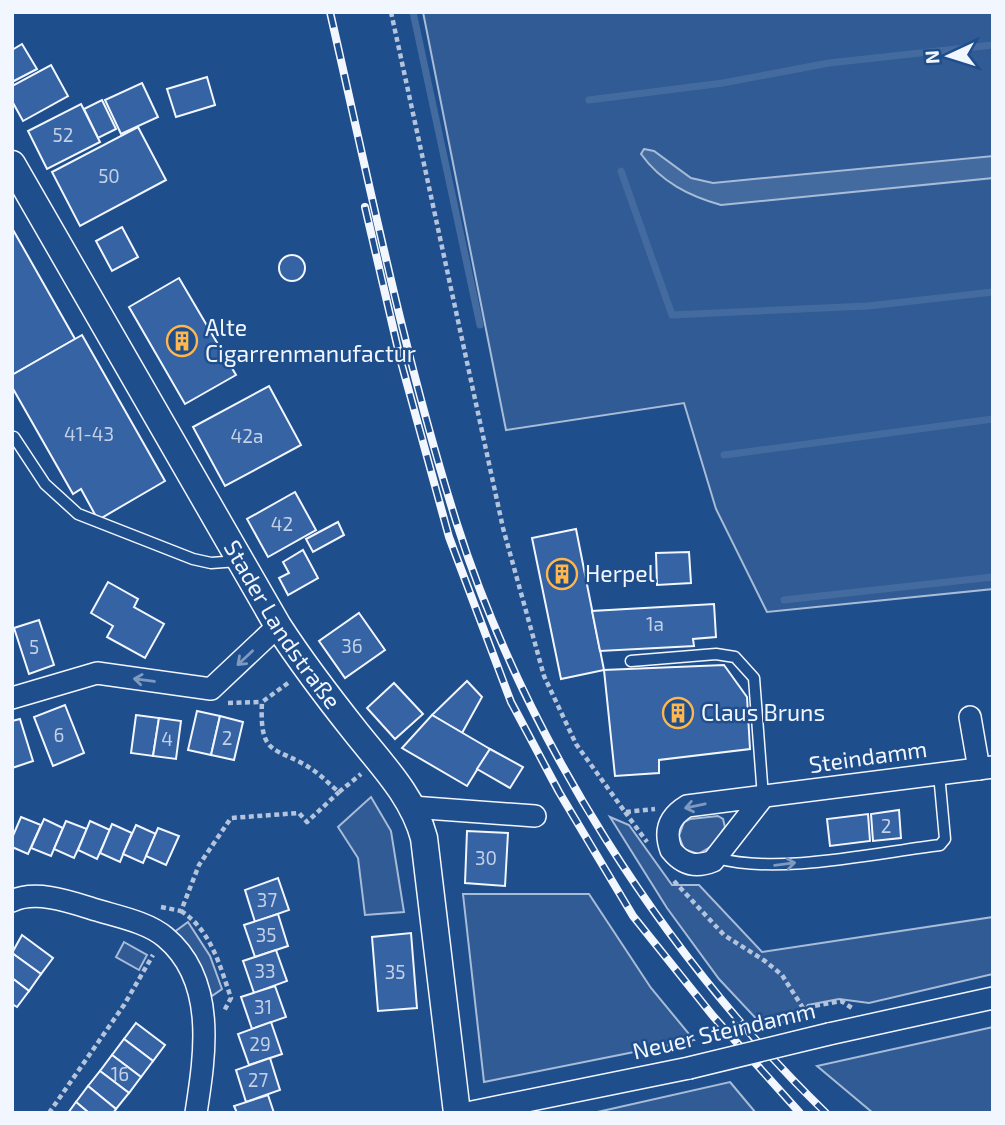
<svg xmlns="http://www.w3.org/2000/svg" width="1005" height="1125" viewBox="0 0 1005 1125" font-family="'Exo 2',sans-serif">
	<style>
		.built { fill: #305b95; stroke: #a8bbd7; stroke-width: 2 }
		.water { fill: #446ba0; stroke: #a8bbd7; stroke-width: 2 }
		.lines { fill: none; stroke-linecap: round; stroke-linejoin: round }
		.stream { stroke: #446ba0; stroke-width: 7 }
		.building { fill: #3563a3; stroke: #f2f6ff; stroke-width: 2 }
		.service-casing { stroke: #f2f6ff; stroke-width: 13 }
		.minor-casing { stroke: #f2f6ff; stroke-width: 24 }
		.tertiary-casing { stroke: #f2f6ff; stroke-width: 29 }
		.path { stroke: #b3c4dc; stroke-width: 4.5; stroke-dasharray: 5 3.5; stroke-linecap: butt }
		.service { stroke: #1f4e8c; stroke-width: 10 }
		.minor { stroke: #1f4e8c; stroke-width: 21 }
		.tertiary { stroke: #1f4e8c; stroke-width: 26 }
		.rail-casing { stroke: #f2f6ff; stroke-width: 8 }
		.rail { stroke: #1f4e8c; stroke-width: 5; stroke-dasharray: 16; stroke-linecap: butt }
		.minor-bridge-casing { stroke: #f2f6ff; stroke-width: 24; stroke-linecap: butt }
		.minor-bridge { stroke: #1f4e8c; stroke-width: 21 }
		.oneway { stroke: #7e9ac0 }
		.labels { text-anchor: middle; stroke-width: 5; stroke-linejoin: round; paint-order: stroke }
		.number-label { font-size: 19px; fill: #c3d1e8 }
		.poi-label { font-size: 23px; fill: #f2f6ff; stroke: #1f4e8c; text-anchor: start }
		.street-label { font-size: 23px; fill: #f2f6ff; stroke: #1f4e8c }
	</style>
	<rect width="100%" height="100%" fill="#1f4e8c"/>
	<!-- built -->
	<g class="built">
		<polygon points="423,12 993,12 993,589 767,612 716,509 684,403 506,430"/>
		<polygon points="371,797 391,831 404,912 365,915 358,858 338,827"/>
		<polygon points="718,816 723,819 725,827 712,846 698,854 684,849 679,836 684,822 690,819"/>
		<polygon points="610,817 629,825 672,885 699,885 762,952 993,917 993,974 869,1003 839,999 808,1005 803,1017 764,1027 719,979 667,908"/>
		<polygon points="463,894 589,894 651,988 694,1040 484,1082"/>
		<polygon points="188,922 210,956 222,989 212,996 202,974 173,933"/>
		<polygon points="124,942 147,955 139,970 116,957"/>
		<polygon points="993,1027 993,1113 873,1113 817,1066"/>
		<polygon points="730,1082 756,1113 593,1113"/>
	</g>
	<!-- water -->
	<path class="water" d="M644,149l10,2 37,27 22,5 280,-27v22l-272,27c-32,-9 -60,-23 -80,-51z"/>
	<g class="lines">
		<!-- stream -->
		<g class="stream">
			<polyline points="413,12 480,325"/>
			<polyline points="589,100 723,83 829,63 993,45"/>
			<polyline points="621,171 672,315 868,306 993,292"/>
			<polyline points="724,455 993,419"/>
			<polyline points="784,600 993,577"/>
		</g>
	</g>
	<!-- building -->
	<g class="building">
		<polygon points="22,44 37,69 12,82 12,50"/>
		<polygon points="51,65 68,96 23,121 12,101 12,86"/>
		<polygon points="207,77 215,105 176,117 167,89"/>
		<polygon points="142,83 158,117 121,134 105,100"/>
		<polygon points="102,100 116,129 98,138 84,109"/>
		<polygon points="81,104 100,142 47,169 28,131"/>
		<polygon points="138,127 166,180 80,226 52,172"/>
		<polygon points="122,227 138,257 112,271 96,241"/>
		<polygon points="12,228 75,339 12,375"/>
		<circle cx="292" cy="268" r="13"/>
		<polygon points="179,278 236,375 185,404 129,307"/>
		<polygon points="82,335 165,481 98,520 81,489 73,494 12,387 12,375"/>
		<polygon points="269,386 301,445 225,486 193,427"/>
		<polygon points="295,492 316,530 268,557 247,519"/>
		<polygon points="338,522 344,535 313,552 306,539"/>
		<polygon points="576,529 604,670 561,679 532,538"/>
		<polygon points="303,550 318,578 288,595 279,578 289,573 283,562"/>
		<polygon points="689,552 691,583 657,585 656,553"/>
		<polygon points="108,582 138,599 134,607 164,624 145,658 107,637 113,626 91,613"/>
		<polygon points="714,604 716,637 693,639 694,646 600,651 592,611"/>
		<polygon points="359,613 385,650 345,678 319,641"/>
		<polygon points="39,620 54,665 29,674 14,628"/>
		<polygon points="724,665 747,697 750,749 659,760 659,773 615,776 604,670"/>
		<polygon points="467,681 482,697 462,733 432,715"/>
		<polygon points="394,683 423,714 395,739 367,708"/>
		<polygon points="65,705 84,753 53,766 34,717"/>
		<polygon points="197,711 220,716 211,755 188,750"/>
		<polygon points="136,715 159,718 153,756 131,753"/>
		<polygon points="432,715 490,749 467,786 402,748"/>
		<polygon points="220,716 243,722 234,760 211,755"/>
		<polygon points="159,718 181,721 176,759 153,756"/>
		<polygon points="20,719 33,761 12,768 12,721"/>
		<polygon points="490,749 523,767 510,788 477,769"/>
		<polygon points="899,810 901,838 873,841 871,814"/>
		<polygon points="868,814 870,841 830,846 827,819"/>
		<polygon points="21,817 41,825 28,854 12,847 12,838"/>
		<polygon points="44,819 63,828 51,856 31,848"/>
		<polygon points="66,821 87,829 74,858 54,849"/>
		<polygon points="90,821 110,830 97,859 78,850"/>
		<polygon points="112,824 132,833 120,862 100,853"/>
		<polygon points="136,825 156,834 143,863 123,854"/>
		<polygon points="158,828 179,836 166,865 146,856"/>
		<polygon points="467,831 508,833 505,886 465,883"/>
		<polygon points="278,878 289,910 255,922 245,890"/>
		<polygon points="278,914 288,946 255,957 244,925"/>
		<polygon points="411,933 417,1008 378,1011 372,937"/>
		<polygon points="22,935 53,958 41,974 12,953"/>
		<polygon points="276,950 287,981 254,993 243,961"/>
		<polygon points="12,953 41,974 29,991 12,978"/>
		<polygon points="12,978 29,991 17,1007 12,1004"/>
		<polygon points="275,986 286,1017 252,1029 241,997"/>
		<polygon points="271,1022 282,1054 249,1065 238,1034"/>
		<polygon points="136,1023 165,1045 153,1061 124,1039"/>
		<polygon points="124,1039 153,1061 141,1077 112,1055"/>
		<polygon points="112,1055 141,1077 129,1093 100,1071"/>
		<polygon points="270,1058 280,1090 246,1102 236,1070"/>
		<polygon points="100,1071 129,1093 116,1109 88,1086"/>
		<polygon points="88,1086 116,1109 113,1113 89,1113 76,1102"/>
		<polygon points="268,1095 274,1113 237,1113 234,1106"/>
		<polygon points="76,1102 89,1113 68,1113"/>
	</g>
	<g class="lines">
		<!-- service casing -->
		<g class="service-casing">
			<g id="service">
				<polyline points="14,437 45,484 78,514 193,559 211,563 238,561"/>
				<polyline points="631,661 716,654 735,657 754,678 763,797"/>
				<path d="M717,858c61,17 158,-5 223,-13l5,-6 -6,-65"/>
			</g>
		</g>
		<!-- minor casing -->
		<g class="minor-casing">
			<g id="minor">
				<polyline points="12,698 97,673 211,689 278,626"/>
				<polyline points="970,717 979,769"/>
				<path d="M763,797l-50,64c-17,7 -30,4 -42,-11 -7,-19 -2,-33 16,-44l306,-39"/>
				<polyline points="412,807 535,816"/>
				<path d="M12,901c23,-11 56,0 78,7 24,8 56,13 75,29 52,43 40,118 31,176"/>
				<polyline points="829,1034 993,998"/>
				<polyline points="467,1113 689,1068"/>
			</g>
		</g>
		<!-- tertiary casing -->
		<g class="tertiary-casing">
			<g id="tertiary">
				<path id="s1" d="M12,164l266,462c24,37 50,71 77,105 26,33 58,65 69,107l33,275"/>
			</g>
		</g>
		<!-- path -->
		<g class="path">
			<polyline points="391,12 503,528 544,676 576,744 625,812 655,809"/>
			<path d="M288,683l-26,19c-3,58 15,43 51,68 9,6 17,15 26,22l22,-18"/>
			<polyline points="228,703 262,702"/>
			<polyline points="625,812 647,842"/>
			<polyline points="674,881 724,935 765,961 782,975 803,1008 841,1001 852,1008"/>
			<polyline points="161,907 181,911 199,865 231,818 299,813 307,822 339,792"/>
			<path d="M181,911c30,19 39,55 50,87l-7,13"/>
			<polyline points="49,1113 124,1005 153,955"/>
		</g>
		<!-- service -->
		<use href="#service" class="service"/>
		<!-- minor -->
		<use href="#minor" class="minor"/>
		<!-- tertiary -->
		<use href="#tertiary" class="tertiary"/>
		<!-- rail casing -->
		<g class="rail-casing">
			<g id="rail">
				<path d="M330,12c39,170 74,343 126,509 68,216 208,435 370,592"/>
				<polyline points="365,207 401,362 449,537 511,702 559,792 633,916 713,1016 800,1113"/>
			</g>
		</g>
		<!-- rail -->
		<use href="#rail" class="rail"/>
		<!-- minor-bridge casing -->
		<g class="minor-bridge-casing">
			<polyline id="minor-bridge" points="689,1068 829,1034"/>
		</g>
		<!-- minor-bridge -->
		<use href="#minor-bridge" class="minor-bridge"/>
	</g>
	<!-- one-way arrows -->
	<defs><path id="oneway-shaft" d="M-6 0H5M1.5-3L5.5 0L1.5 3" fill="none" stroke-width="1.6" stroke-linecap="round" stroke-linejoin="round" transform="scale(1.75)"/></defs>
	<g class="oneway">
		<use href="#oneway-shaft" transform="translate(245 658) rotate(137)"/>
		<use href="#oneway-shaft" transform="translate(144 680) rotate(-172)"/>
		<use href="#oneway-shaft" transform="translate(695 806) rotate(168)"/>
		<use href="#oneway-shaft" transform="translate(785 864) rotate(-7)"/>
	</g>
	<!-- icons -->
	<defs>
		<g id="building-ring" transform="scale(1.575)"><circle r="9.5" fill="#1f4e8c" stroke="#ffb74d" stroke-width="1.5"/><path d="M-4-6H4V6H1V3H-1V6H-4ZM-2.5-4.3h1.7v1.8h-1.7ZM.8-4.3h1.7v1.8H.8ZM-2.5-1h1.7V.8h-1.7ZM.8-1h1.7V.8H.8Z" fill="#ffb74d"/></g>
	</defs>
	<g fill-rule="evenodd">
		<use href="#building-ring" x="182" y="341"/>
		<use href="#building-ring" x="562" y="574"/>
		<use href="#building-ring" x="678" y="713"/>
	</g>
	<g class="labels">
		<!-- number labels -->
		<g class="number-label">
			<text x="63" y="142">52</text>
			<text x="109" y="183">50</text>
			<text x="89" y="441">41-43</text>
			<text x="247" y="443">42a</text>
			<text x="282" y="531">42</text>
			<text x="655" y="631">1a</text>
			<text x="352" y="653">36</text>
			<text x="34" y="654">5</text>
			<text x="59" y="742">6</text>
			<text x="227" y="745">2</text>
			<text x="167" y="746">4</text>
			<text x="886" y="833">2</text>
			<text x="486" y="865">30</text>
			<text x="267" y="907">37</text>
			<text x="266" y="942">35</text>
			<text x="265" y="978">33</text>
			<text x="395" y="979">35</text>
			<text x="263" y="1014">31</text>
			<text x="260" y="1051">29</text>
			<text x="120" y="1081">16</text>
			<text x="258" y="1087">27</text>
		</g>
		<!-- poi labels -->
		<g class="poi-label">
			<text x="205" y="336">Alte<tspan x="205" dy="26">Cigarrenmanufactur</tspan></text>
			<text x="585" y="582">Herpel</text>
			<text x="701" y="721">Claus Bruns</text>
		</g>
		<!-- street labels -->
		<g class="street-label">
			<text dy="8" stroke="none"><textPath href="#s1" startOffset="534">Stader Landstraße</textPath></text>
			<text transform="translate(868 757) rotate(-8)" y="8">Steindamm</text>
			<text transform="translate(724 1031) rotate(-13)" y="8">Neuer Steindamm</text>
		</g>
	</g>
	<!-- border -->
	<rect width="1005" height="1125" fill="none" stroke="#f2f6ff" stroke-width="28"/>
	<!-- north arrow -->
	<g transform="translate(949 56) rotate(266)" stroke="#1f4e8c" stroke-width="5" paint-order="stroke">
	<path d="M0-5L12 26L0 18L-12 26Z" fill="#f2f6ff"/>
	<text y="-10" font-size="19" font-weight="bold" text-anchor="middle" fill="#f2f6ff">N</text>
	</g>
</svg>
